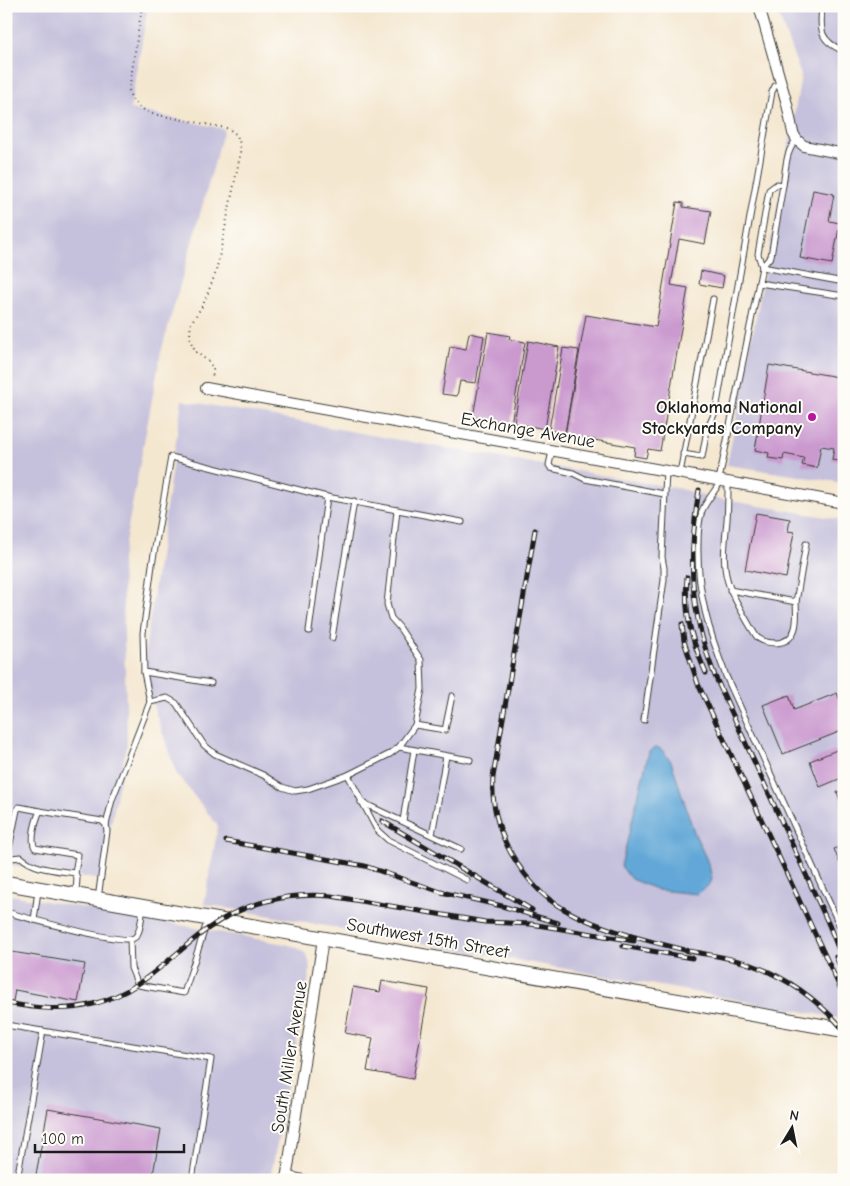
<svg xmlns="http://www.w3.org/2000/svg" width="850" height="1186" viewBox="0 0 850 1186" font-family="'Comic Neue',sans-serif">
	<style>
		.industrial { fill: #c5c0db }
		.water { fill: #62a7d7; stroke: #3f627a }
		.building { fill: #ca9acf }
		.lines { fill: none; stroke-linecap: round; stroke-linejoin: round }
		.service-casing { stroke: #3c3a37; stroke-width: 7 }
		.minor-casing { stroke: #3c3a37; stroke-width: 12 }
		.secondary-casing { stroke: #3c3a37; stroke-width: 16 }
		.path { stroke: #3c3a37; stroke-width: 2; stroke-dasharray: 1 4; stroke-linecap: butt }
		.service { stroke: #fff; stroke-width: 5 }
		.minor { stroke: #fff; stroke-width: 10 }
		.secondary { stroke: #fff; stroke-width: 14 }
		.rail-casing { stroke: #1c1c1c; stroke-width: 5 }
		.rail { stroke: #fdfcf7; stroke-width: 3; stroke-dasharray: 9; stroke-linecap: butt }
		.poi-dot { fill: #b5179e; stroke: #fdfcf7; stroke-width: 2 }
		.labels { text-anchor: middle; stroke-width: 4; stroke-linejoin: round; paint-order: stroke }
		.poi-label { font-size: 18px; font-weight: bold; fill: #1c1c1c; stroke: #fdfcf7; text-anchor: end }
		.street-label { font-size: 18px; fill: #1c1c1c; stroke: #fdfcf7 }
	</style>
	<rect width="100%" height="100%" fill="#fdfcf7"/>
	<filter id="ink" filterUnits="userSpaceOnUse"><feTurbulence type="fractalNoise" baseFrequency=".02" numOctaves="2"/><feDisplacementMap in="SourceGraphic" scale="10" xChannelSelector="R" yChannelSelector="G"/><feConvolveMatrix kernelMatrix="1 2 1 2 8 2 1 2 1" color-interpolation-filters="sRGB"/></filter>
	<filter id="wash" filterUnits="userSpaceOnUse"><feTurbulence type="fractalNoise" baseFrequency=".0096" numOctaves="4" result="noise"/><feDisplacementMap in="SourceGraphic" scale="20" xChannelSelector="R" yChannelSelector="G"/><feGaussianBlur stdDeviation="1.12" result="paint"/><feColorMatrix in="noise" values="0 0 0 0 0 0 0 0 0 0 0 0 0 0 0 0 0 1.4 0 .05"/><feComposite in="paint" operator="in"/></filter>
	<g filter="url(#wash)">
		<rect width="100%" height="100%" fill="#f4e7d0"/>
		<!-- industrial -->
		<g class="industrial">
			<polygon points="6,6 148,6 130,109 224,129 161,352 122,559 127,743 100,880 6,864"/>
			<polygon points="775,6 844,6 844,483 727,465 785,169 801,75"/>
			<polygon points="182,400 382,437 681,489 713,498 844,520 844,1019 204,904 218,826 176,773 142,672"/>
			<polygon points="6,894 285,944 296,947 305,953 309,961 310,971 270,1180 6,1180"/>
		</g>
		<!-- water -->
		<polygon class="water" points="656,747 661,749 671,761 694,832 709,865 712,879 710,884 697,894 658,890 631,879 621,866 649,752"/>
		<g id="blocks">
			<!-- building -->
			<g class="building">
				<polygon points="813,190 834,194 829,221 840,223 832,264 800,258"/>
				<polygon points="677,202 683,203 683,207 711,211 705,244 679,239 671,285 688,288 660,451 648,449 646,458 634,456 635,447 565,435 586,315 656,327"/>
				<polygon points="701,271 724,276 722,288 699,284"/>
				<polygon points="488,332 510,336 509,339 525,342 511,424 473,417"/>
				<polygon points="469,333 484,336 476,383 460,381 457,396 442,394 450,346 466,349"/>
				<polygon points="528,341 559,347 545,429 514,423"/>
				<polygon points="563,348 579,350 565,433 549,430"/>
				<polygon points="769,365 844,378 844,462 832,460 834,448 821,446 817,468 802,465 804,458 784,454 783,460 768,458 769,453 755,450"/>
				<polygon points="756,513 790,519 788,531 794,532 786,578 745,570"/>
				<polygon points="837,693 844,710 844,730 783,754 763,705 789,695 794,710"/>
				<polygon points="844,747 844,777 820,787 810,761"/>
				<polygon points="844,790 844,810 837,792"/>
				<polygon points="844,845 844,874 834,849"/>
				<polygon points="6,951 85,964 78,1002 15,990 13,1001 6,1000"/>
				<polygon points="382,981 429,989 413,1079 367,1071 373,1038 345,1033 353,987 380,992"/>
				<polygon points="48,1109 161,1129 152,1180 35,1180"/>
			</g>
		</g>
	</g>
	<g filter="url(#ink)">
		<use href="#blocks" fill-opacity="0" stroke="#3c3a37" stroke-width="1"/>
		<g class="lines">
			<!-- service casing -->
			<g class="service-casing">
				<g id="service">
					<path d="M822,6c-2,24 -3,35 22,45"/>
					<polyline points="783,185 771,256 762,267 844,282"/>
					<polyline points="759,283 844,296"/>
					<polyline points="552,451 549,465 551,468 573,473 585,479 664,494"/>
					<polyline points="683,454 702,457 707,430 716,410 772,92 775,86 781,83"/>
					<polyline points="680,473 713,299"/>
					<path d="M719,480l43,-213 -4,-13 11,-64 8,-6 6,1c3,-14 2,-35 14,-45"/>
					<path d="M721,481c-6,10 -15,20 -19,30 -4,11 -4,23 -4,34 -1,48 11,87 28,131l118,259"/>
					<path d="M728,482c0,13 0,26 -1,38 -2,23 -6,46 3,68 1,5 25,48 28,50 4,3 12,5 18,5 23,-1 21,-25 20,-41l-66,-12"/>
					<polyline points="796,602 806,544"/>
					<polyline points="309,631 327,497"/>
					<polyline points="332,638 354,501"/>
					<polyline points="144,672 211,683"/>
					<polyline points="150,702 167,698 176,703 204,745 215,754 263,775 282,787 295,791 308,789 348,775 390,754 399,747 415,725 422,689 421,660 399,627 391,618 387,604 397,510"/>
					<polyline points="644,720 664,580 664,568 662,557 666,471"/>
					<polyline points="415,725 445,730 452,696"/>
					<polyline points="399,747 470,760"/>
					<polyline points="348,775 377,830 388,840 467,880"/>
					<polyline points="361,802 461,849"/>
					<polyline points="403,821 414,750"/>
					<polyline points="106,825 112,800 150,702 144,672 143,633 152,565 171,457 327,497 462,522"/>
					<polyline points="432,835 446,756"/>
					<polyline points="6,863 17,810 19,807 40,811"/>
					<path d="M6,865l5,-7 10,-1c14,13 36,13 54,16l2,5 -1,15"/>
					<path d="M75,873l3,-18 -43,-7c-5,-8 1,-29 5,-37l62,10 4,4 1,6 -9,68"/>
					<path d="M6,912c18,5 116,33 128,26 7,-4 7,-21 9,-29"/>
					<polyline points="34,920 38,891"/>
					<polyline points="130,939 131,968 138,985 184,993 208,919"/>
					<polyline points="6,1025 211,1059 192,1180"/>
					<polyline points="287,1174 314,1180"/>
					<polyline points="17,1180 43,1031"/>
				</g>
			</g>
			<!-- minor casing -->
			<g class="minor-casing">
				<g id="minor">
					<polyline points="759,6 787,104 793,133 797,140 804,146 844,154"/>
					<polyline points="206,388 844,503"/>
					<polyline points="286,1180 323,939"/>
				</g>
			</g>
			<!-- secondary casing -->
			<g class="secondary-casing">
				<polyline id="secondary" points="6,883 844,1030"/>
			</g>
			<!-- path -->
			<path class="path" d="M142,6l-13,84c2,14 12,19 24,24l73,14c13,5 15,14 14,28l-24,116 -13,33 -12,18 -1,9 1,10 5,10 14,11 3,7 -1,9"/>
			<!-- service -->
			<use href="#service" class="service"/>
			<!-- minor -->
			<use href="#minor" class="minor"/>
			<!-- secondary -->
			<use href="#secondary" class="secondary"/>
			<!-- rail casing -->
			<g class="rail-casing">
				<g id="rail">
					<path d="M699,490c-11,69 -10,120 16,186l114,249 15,38"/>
					<path d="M535,530l-42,247c-2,31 7,60 24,86 9,14 20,27 33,37 33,25 94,40 135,50 22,5 45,7 67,15 36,13 67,36 92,65"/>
					<path d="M687,577c-3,37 4,62 19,96"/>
					<polyline points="682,624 684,641 698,684 844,996"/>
					<polyline points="382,821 532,910"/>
					<polyline points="226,841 365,866 441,892 502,906 558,923"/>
					<polyline points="599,935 634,941"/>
					<polyline points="623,946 692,958"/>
					<polyline points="836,957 844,974"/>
					<path d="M6,1003c29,5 58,9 87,1 48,-12 75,-46 113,-74 36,-27 81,-38 125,-34l154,26 46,2 74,12"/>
				</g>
			</g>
			<!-- rail -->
			<use href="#rail" class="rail"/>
		</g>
	</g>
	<!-- markers -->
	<circle class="poi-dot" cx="812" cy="417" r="5"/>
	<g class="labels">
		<!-- poi labels -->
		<g class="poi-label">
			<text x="802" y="413">Oklahoma National<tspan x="802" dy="21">Stockyards Company</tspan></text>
		</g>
		<!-- street labels -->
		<g class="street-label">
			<text transform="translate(528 430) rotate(10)" y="6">Exchange Avenue</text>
			<text transform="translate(428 938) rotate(10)" y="6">Southwest 15th Street</text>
			<text transform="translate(289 1057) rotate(-81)" y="6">South Miller Avenue</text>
		</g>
	</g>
	<!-- margin -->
	<rect width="850" height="1186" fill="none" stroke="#fdfcf7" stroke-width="25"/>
	<!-- north arrow -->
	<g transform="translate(792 1128) rotate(10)" stroke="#fdfcf7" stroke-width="4" paint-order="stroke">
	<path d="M0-4L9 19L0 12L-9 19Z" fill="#1c1c1c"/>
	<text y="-8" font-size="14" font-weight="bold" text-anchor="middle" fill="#1c1c1c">N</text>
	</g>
	<!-- scale -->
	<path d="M35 1144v8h149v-8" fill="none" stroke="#1c1c1c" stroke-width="2.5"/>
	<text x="42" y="1144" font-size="15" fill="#1c1c1c" stroke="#fdfcf7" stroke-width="4" paint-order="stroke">100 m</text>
</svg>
